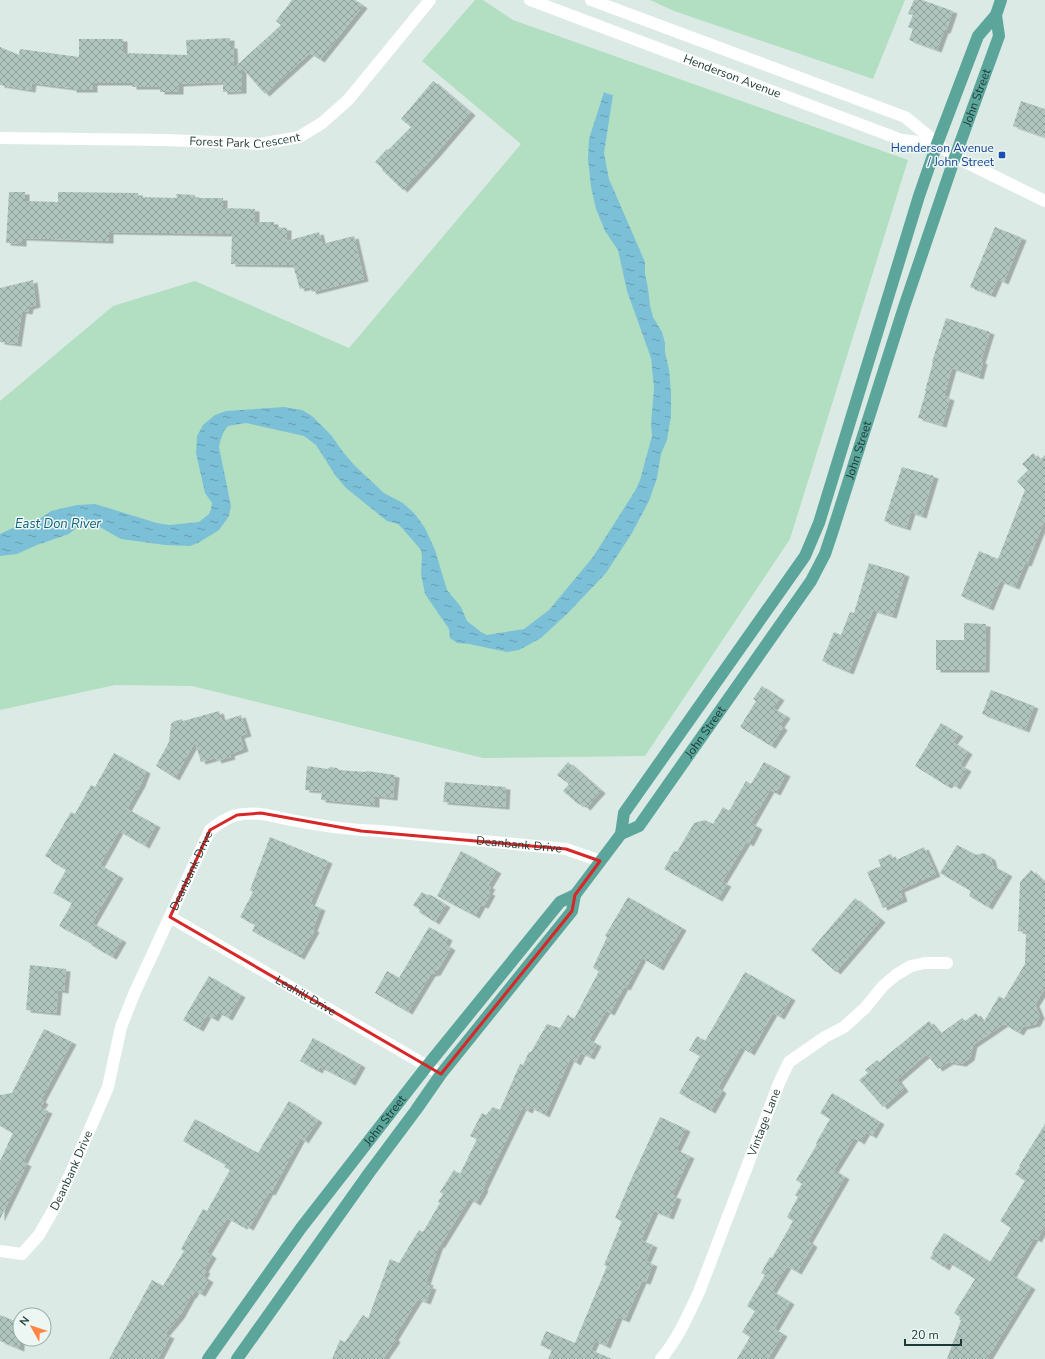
<svg xmlns="http://www.w3.org/2000/svg" width="1045" height="1359" viewBox="0 0 1045 1359" font-family="'Nunito Sans',sans-serif">
	<style>
		.park { fill: #b2dfc2 }
		.water { fill: url(#water-ripples) }
		.building { fill: url(#building-cross-hatch); filter: url(#shadow) }
		.lines { fill: none; stroke-linecap: round; stroke-linejoin: round }
		.minor { stroke: #fff; stroke-width: 12 }
		.major { stroke: #5ba59a; stroke-width: 12 }
		.marked { fill: none; stroke: #d62828; stroke-width: 3; stroke-linejoin: round }
		.transit-dot { fill: #1a4fb4; stroke: #ecf7f3; stroke-width: 1.5 }
		.labels { text-anchor: middle; stroke-width: 3; stroke-linejoin: round; paint-order: stroke }
		.street-label { font-size: 12px; fill: #1c3b36; stroke: #ecf7f3 }
		.transit-label { font-size: 12px; fill: #164399; stroke: #ecf7f3; text-anchor: end }
		.water-label { font-size: 13px; font-style: italic; fill: #11607d; stroke: #ecf7f3 }
	</style>
	<defs>
		<pattern id="water-ripples" width="26" height="14" patternUnits="userSpaceOnUse"><rect width="26" height="14" fill="#7cc0d7"/><path d="M2 4q2-2 4 0t4 0M15 11q2-2 4 0t4 0" fill="none" stroke="#659daf"/></pattern>
		<pattern id="building-cross-hatch" width="8" height="8" patternUnits="userSpaceOnUse"><rect width="8" height="8" fill="#b1c5bf"/><path d="M0 0l8 8M0 8l8-8" fill="none" stroke="#8fa19c"/></pattern>
		<filter id="shadow"><feDropShadow dx="4.5" dy="2.5" stdDeviation="0" flood-color="#0004"/></filter>
	</defs>
	<rect width="100%" height="100%" fill="#dceae5"/>
	<!-- park -->
	<g class="park">
		<polygon points="475,0 483,0 513,20 908,160 790,539 645,756 483,758 192,686 115,685 0,710 0,401 113,306 195,281 349,348 521,144 422,61"/>
		<polygon points="650,0 905,0 873,79 674,11"/>
	</g>
	<!-- water -->
	<polygon class="water" points="604,92 608,94 613,95 604,153 609,179 645,262 645,274 648,288 650,305 653,317 662,332 665,343 665,352 669,369 671,392 671,416 667,440 661,454 657,478 649,501 632,533 606,573 568,613 541,638 519,650 507,652 469,644 457,643 450,638 449,629 425,594 421,574 422,556 421,550 402,528 398,524 387,521 346,488 335,475 316,445 304,436 246,423 228,426 224,431 220,442 219,447 231,506 229,516 219,530 198,543 190,546 165,545 121,539 98,526 81,524 69,534 37,545 17,554 0,556 0,534 17,526 38,520 51,511 77,505 95,504 157,523 169,525 199,522 209,514 211,509 212,503 205,493 196,453 197,436 203,425 215,415 226,411 284,407 302,410 312,416 331,435 343,452 355,466 384,493 403,503 415,514 425,528 435,550 447,590 461,607 467,621 481,632 487,635 524,629 549,610 593,557 635,491 640,480 652,436 651,424 654,388 651,358 627,291 618,250 605,231 596,209 591,187 588,159 589,139"/>
	<!-- building -->
	<g class="building">
		<polygon points="292,0 355,0 363,6 320,60 310,53 265,94 242,68 242,91 223,92 223,82 179,84 179,92 160,92 160,87 132,87 132,83 93,83 93,90 72,90 72,88 32,83 31,90 0,85 0,47 19,55 20,49 79,57 79,39 123,39 123,53 187,55 186,40 230,38 230,46 233,46 234,68 281,25 276,21"/>
		<polygon points="914,0 922,0 953,11 946,31 944,31 937,50 909,40 913,29 908,27 913,15 908,14"/>
		<polygon points="433,81 471,113 435,155 403,190 382,170 383,169 375,162 387,149 388,150 411,127 401,119"/>
		<polygon points="1021,101 1045,109 1045,137 1013,126"/>
		<polygon points="9,192 25,192 25,201 58,202 58,192 138,193 138,197 177,198 176,194 195,195 195,198 223,198 223,208 255,209 255,222 274,222 274,227 287,228 287,241 319,232 322,244 354,236 364,279 312,292 310,287 300,289 293,265 231,264 232,234 109,232 109,241 22,238 22,244 6,243"/>
		<polygon points="995,227 1022,238 1004,282 998,279 991,295 970,287"/>
		<polygon points="33,280 36,305 29,307 28,312 22,311 17,344 0,342 0,288"/>
		<polygon points="946,318 990,332 981,361 983,362 979,377 952,368 944,396 950,398 942,425 918,418 926,391 925,391 933,362 932,362"/>
		<polygon points="1033,453 1040,460 1045,455 1045,519 1027,564 1025,563 1015,587 1000,581 989,608 961,596 979,551 998,559 1025,490 1017,481 1028,470 1022,464"/>
		<polygon points="902,467 934,476 922,516 911,512 906,528 884,521"/>
		<polygon points="869,563 905,574 892,616 873,610 849,672 822,661 834,632 841,635 850,612 854,613"/>
		<polygon points="964,623 986,624 985,670 936,670 936,640 964,640"/>
		<polygon points="762,686 780,698 773,708 786,716 780,725 783,728 771,746 740,727 756,701 753,699"/>
		<polygon points="991,690 1034,706 1025,730 982,714"/>
		<polygon points="219,711 222,721 241,715 247,734 240,736 244,749 230,754 231,757 217,761 216,758 201,762 195,742 175,778 156,766 169,742 171,724 175,721 182,719 183,721"/>
		<polygon points="941,723 959,734 953,742 968,752 960,765 967,769 956,787 950,783 947,786 915,766"/>
		<polygon points="114,753 146,771 141,784 127,809 156,825 145,846 119,831 100,865 119,876 92,923 122,940 112,957 91,945 92,944 59,926 72,903 53,893 66,870 51,861 52,860 45,856 71,812 75,814 91,785 95,787"/>
		<polygon points="568,762 601,791 586,808 580,803 579,805 563,791 569,784 557,775"/>
		<polygon points="764,762 786,774 776,793 770,790 751,823 758,827 749,844 746,842 722,882 727,884 718,899 664,869 674,851 677,852 694,823 705,820 713,824 723,807 729,811 746,781 751,784"/>
		<polygon points="307,766 328,769 330,767 337,768 339,770 365,772 367,771 395,775 393,798 375,796 375,805 321,800 322,791 305,790"/>
		<polygon points="445,782 506,787 505,807 443,802"/>
		<polygon points="270,837 328,861 310,904 321,908 313,929 315,930 300,957 252,931 255,925 240,917 253,892 250,890"/>
		<polygon points="957,845 976,855 984,853 991,858 993,866 1008,874 988,907 969,896 971,891 940,873"/>
		<polygon points="924,847 936,874 900,890 903,899 883,908 867,872 881,866 878,860 891,854 894,861"/>
		<polygon points="461,851 497,871 488,886 491,887 488,892 491,893 484,906 481,905 475,916 437,896"/>
		<polygon points="1031,870 1045,883 1045,988 1035,1004 1040,1016 1036,1024 1023,1027 1019,1033 1004,1024 973,1045 970,1058 962,1064 949,1062 938,1069 927,1054 897,1080 904,1089 883,1107 859,1080 868,1073 865,1070 877,1060 879,1062 929,1021 940,1034 962,1018 965,1021 976,1013 983,1023 999,996 1004,999 1025,964 1026,932 1018,931 1020,882"/>
		<polygon points="422,892 428,896 429,894 446,905 435,922 419,912 420,910 413,905"/>
		<polygon points="628,897 682,928 659,968 642,958 626,988 624,987 610,1013 606,1011 589,1040 597,1044 590,1057 581,1053 576,1063 570,1059 545,1115 530,1107 528,1111 522,1108 483,1188 484,1189 476,1203 469,1199 440,1246 439,1245 426,1282 429,1283 428,1286 432,1287 426,1302 418,1299 394,1338 396,1340 383,1359 332,1359 340,1340 345,1342 363,1315 368,1319 390,1259 399,1263 419,1230 423,1232 440,1203 438,1202 443,1194 440,1192 454,1170 460,1174 477,1139 470,1136 482,1113 486,1115 493,1107 500,1110 520,1064 523,1065 529,1052 531,1052 547,1024 560,1028 568,1015 574,1019 599,971 593,968 607,937 605,936"/>
		<polygon points="855,898 881,920 836,972 811,950"/>
		<polygon points="429,927 448,938 445,944 451,948 436,973 431,974 408,1012 375,993 387,971 399,978"/>
		<polygon points="30,965 66,969 64,991 58,990 56,1013 26,1010"/>
		<polygon points="745,972 791,998 780,1017 773,1013 750,1053 741,1047 718,1088 722,1091 711,1111 679,1093 700,1056 689,1050 697,1036 705,1041"/>
		<polygon points="209,976 241,995 228,1018 218,1012 214,1019 207,1015 199,1029 183,1020"/>
		<polygon points="44,1029 72,1042 41,1100 44,1102 40,1108 48,1111 23,1162 27,1164 0,1219 0,1161 13,1133 0,1126 0,1095 12,1093"/>
		<polygon points="313,1038 361,1065 351,1083 320,1067 318,1071 300,1061"/>
		<polygon points="832,1093 880,1122 872,1136 866,1132 860,1142 854,1138 834,1170 845,1177 808,1241 813,1245 797,1272 787,1266 772,1291 790,1302 774,1329 783,1334 768,1359 737,1359 750,1337 742,1332 755,1311 747,1306 765,1275 761,1273 770,1257 772,1258 793,1221 787,1217 798,1197 795,1195 802,1184 796,1180 817,1144 816,1143 830,1119 820,1113"/>
		<polygon points="289,1101 318,1120 304,1141 301,1138 271,1193 269,1192 249,1228 244,1225 243,1227 227,1218 207,1252 212,1256 204,1270 206,1271 203,1276 209,1280 201,1294 195,1291 192,1296 191,1296 180,1316 165,1334 170,1336 158,1359 109,1359 152,1280 163,1286 184,1251 181,1249 203,1209 207,1211 230,1170 224,1167 226,1165 183,1141 195,1119 258,1153"/>
		<polygon points="660,1117 686,1129 676,1150 690,1156 672,1195 677,1197 669,1217 654,1211 641,1240 653,1245 646,1261 653,1264 646,1282 642,1281 625,1320 618,1317 606,1346 595,1341 591,1350 612,1359 548,1359 552,1350 540,1345 546,1331 575,1343 607,1266 604,1265 622,1221 615,1218 630,1182"/>
		<polygon points="1045,1124 1045,1226 1037,1240 1034,1238 1012,1275 1031,1287 987,1359 947,1359 961,1320 959,1319 960,1317 954,1313 975,1279 948,1262 945,1268 930,1258 933,1254 932,1253 944,1233 990,1262 1011,1228 1000,1221 1025,1181 1015,1174 1020,1167 1019,1166"/>
		<polygon points="0,1315 20,1323 20,1349 0,1341"/>
	</g>
	<g class="lines">
		<!-- minor -->
		<g class="minor">
			<path id="s1" d="M530,0l372,140 35,4"/>
			<polyline points="591,0 905,117 926,134 937,144 955,157 1045,201"/>
			<path id="s2" d="M0,138l167,2 93,4 39,-7 23,-14 26,-23 82,-100"/>
			<path id="s3" d="M170,917l271,157"/>
			<path id="s4" d="M0,1251l22,3 17,-19 17,-30 17,-37 35,-81 13,-60 13,-33 76,-164c9,-7 17,-13 27,-15 20,-4 35,1 54,5 29,6 60,10 89,11l186,18 34,12"/>
			<path id="s5" d="M661,1359c17,-20 27,-44 38,-67l80,-209 10,-21 36,-25 19,-10 21,-19 18,-22 13,-11 15,-9 14,-3h22"/>
		</g>
		<!-- major -->
		<g class="major">
			<polyline points="621,834 624,813 805,556 819,523 919,196 937,144 978,36 996,15 1001,0"/>
			<path id="s6" d="M208,1359l93,-131 126,-162 133,-164 15,-7"/>
			<path id="s7" d="M237,1359l132,-186 47,-63 25,-36 131,-163 3,-16 46,-61 18,-8 172,-245 14,-27 8,-24 71,-223 51,-150 44,-121 -3,-21"/>
		</g>
	</g>
	<!-- marked area -->
	<path class="marked" d="M261,813l100,18 205,18 34,12 -25,34 -3,16 -131,163 -271,-157 40,-87 27,-15z"/>
	<!-- markers -->
	<rect class="transit-dot" x="998" y="151" width="8" height="8" rx="2"/>
	<g class="labels">
		<!-- street labels -->
		<g class="street-label">
			<text dy="4" stroke="none"><textPath href="#s1" startOffset="216">Henderson Avenue</textPath></text>
			<text dy="4" stroke="none"><textPath href="#s7" startOffset="1483">John Street</textPath></text>
			<text dy="4" stroke="none"><textPath href="#s2" startOffset="245">Forest Park Crescent</textPath></text>
			<text dy="4" stroke="none"><textPath href="#s7" startOffset="1111">John Street</textPath></text>
			<text dy="4" stroke="none"><textPath href="#s7" startOffset="787">John Street</textPath></text>
			<text dy="4" stroke="none"><textPath href="#s4" startOffset="804">Deanbank Drive</textPath></text>
			<text dy="4" stroke="none"><textPath href="#s4" startOffset="444">Deanbank Drive</textPath></text>
			<text dy="4" stroke="none"><textPath href="#s3" startOffset="157">Leahill Drive</textPath></text>
			<text dy="4" stroke="none"><textPath href="#s6" startOffset="297">John Street</textPath></text>
			<text dy="4" stroke="none"><textPath href="#s5" startOffset="259">Vintage Lane</textPath></text>
			<text dy="4" stroke="none"><textPath href="#s4" startOffset="120">Deanbank Drive</textPath></text>
		</g>
		<!-- transit labels -->
		<g class="transit-label">
			<text x="994" y="152">Henderson Avenue<tspan x="994" dy="14">/ John Street</tspan></text>
		</g>
		<!-- water labels -->
		<g class="water-label">
			<text x="58" y="528">East Don River</text>
		</g>
	</g>
	<!-- north arrow -->
	<g transform="translate(32 1327) rotate(309)"><circle r="19" fill="#ecf7f3" stroke="#99aca7"/>
	<path d="M0-3L7 15L0 10L-7 15Z" fill="#ff8645"/>
	<text y="-6" font-size="11" font-weight="bold" text-anchor="middle" fill="#1c3b36">N</text>
	</g>
	<!-- scale -->
	<path d="M905 1339v6h56v-6" fill="none" stroke="#1c3b36" stroke-width="2"/>
	<text x="911" y="1339" font-size="12" fill="#1c3b36" stroke="#ecf7f3" stroke-width="3" paint-order="stroke">20 m</text>
</svg>
